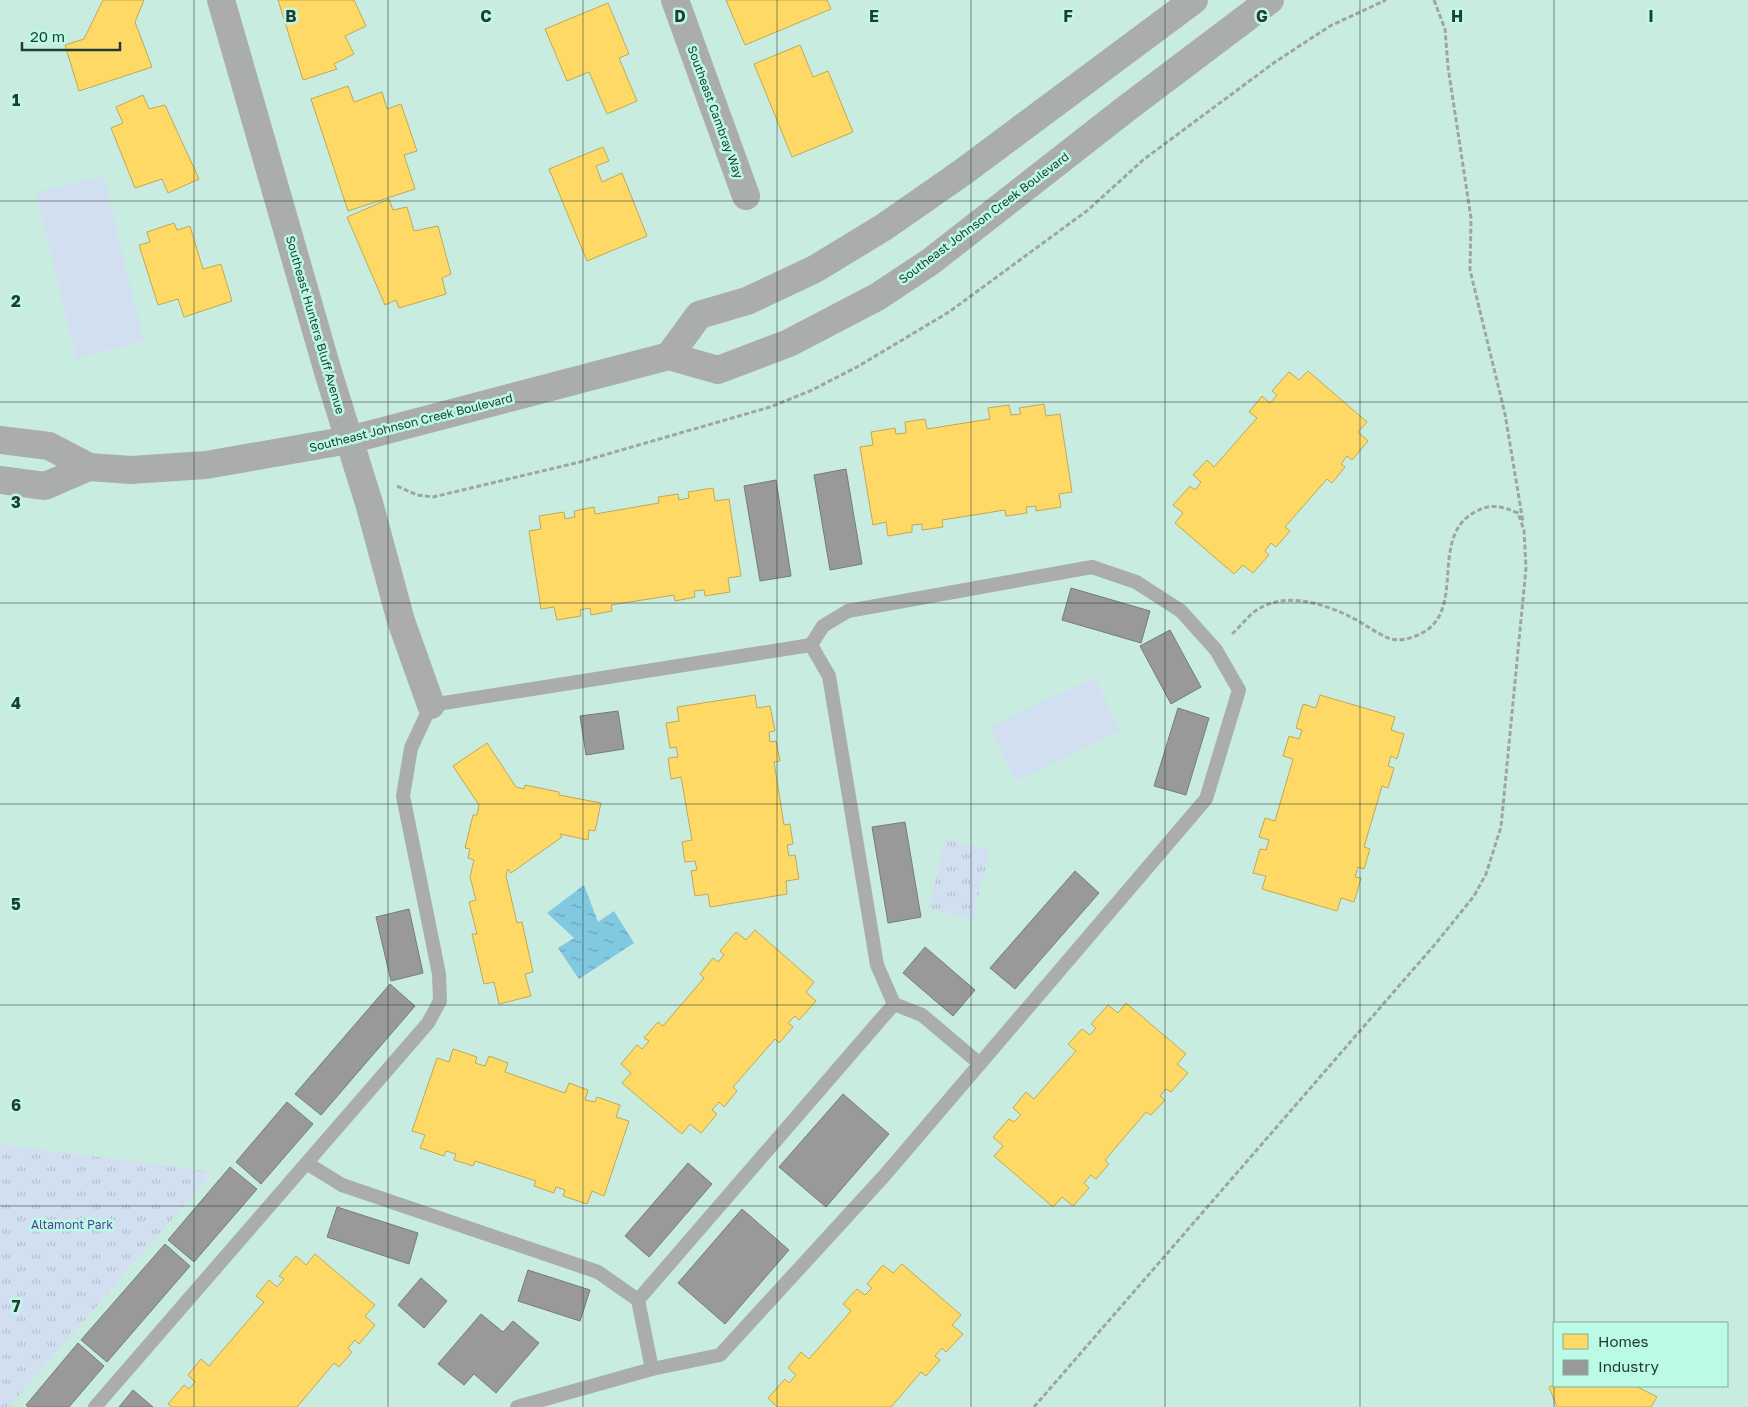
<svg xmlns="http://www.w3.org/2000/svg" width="1748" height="1407" viewBox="0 0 1748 1407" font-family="'Golos Text',sans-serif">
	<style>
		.park { fill: url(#park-tufts) }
		.garden { fill: #d2dff0 }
		.water { fill: url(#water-ripples) }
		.homes { fill: #ffd966; stroke: #bdaa57 }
		.industry { fill: #999; stroke: #757d7b }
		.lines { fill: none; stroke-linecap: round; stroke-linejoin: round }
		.path { stroke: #9ea5a3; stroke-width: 3; stroke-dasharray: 5 2.5; stroke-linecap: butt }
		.service { stroke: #aaadac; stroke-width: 14 }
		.minor { stroke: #aaadac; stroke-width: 28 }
		.tertiary { stroke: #aaadac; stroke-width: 28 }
		.grid { fill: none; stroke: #223c34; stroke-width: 1; stroke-opacity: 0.55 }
		.labels { text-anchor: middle; stroke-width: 5; stroke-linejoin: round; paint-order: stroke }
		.street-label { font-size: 12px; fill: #223c34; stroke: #bbfae5 }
		.park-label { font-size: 12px; fill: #574296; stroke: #bbfae5 }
		.grid-label { font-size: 16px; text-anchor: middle; font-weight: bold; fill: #223c34; stroke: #bbfae5; stroke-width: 5; stroke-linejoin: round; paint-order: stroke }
	</style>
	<defs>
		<pattern id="park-tufts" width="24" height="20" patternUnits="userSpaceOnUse" patternTransform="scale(1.25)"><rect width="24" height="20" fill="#d2dff0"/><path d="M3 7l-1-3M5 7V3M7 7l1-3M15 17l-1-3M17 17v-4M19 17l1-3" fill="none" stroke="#b4c0ce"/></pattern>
		<pattern id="water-ripples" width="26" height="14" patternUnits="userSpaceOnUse" patternTransform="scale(1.25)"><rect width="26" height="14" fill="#81c8e1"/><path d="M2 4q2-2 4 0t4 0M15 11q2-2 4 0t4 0" fill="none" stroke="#69a4b7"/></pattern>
	</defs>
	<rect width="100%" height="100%" fill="#c9ece0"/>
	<!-- park -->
	<g class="park">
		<polygon points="946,838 990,850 972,920 928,908"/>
		<polygon points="0,1144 213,1172 9,1407 0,1407"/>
	</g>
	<!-- garden -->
	<g class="garden">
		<polygon points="104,176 144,341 76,358 36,192"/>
		<polygon points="1095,677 1120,731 1015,781 990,727"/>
	</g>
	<!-- water -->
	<polygon class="water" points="584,885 598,922 614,911 634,943 579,979 558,948 574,938 547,913"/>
	<!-- homes -->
	<g class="homes">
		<polygon points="103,0 144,0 135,22 152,67 79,91 65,45 84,39"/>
		<polygon points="278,0 354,0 366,26 345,36 354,54 334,64 337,69 303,80"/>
		<polygon points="726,0 827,0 831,9 745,45"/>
		<polygon points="608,3 629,54 619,58 637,101 607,114 589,72 567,81 545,29"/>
		<polygon points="800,45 813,77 828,71 853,132 792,157 754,64"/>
		<polygon points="348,86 354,102 382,92 387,109 401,104 417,151 404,155 415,189 348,211 311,99"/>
		<polygon points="143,95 149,109 165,105 199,179 168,193 162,179 135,188 111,128 123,123 116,107"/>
		<polygon points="603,147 609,161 596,166 602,182 622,173 647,236 587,261 549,169"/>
		<polygon points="389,199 393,210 407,207 414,231 438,226 451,274 442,278 446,294 399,308 396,300 385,305 347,217"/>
		<polygon points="174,223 177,230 190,226 203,269 221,264 232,301 184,317 178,299 158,305 139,245 150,242 147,232"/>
		<polygon points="1308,371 1367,422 1358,432 1368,441 1352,460 1347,456 1341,464 1345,467 1332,483 1327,479 1285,527 1290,531 1276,547 1271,543 1265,551 1269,555 1253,573 1243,565 1234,574 1175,523 1183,513 1173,505 1190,486 1195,490 1201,482 1193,475 1207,460 1214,467 1257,418 1249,412 1262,396 1270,403 1277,395 1272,391 1289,372 1299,380"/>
		<polygon points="1044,404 1046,416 1060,414 1072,492 1059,494 1061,507 1036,511 1036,506 1026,507 1027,513 1006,516 1005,510 942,520 943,527 922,530 922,524 912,525 912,532 888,536 886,522 873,525 860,447 873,445 871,432 895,428 896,434 906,433 905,422 925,419 927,429 990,419 988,408 1009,405 1011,415 1021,414 1019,408"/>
		<polygon points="713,488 715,501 729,499 741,576 728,578 730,592 705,596 704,590 694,591 695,597 675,601 674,595 611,605 612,611 591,615 590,608 580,610 581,616 557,620 554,607 541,609 529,531 541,529 539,516 564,512 565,519 575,517 574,511 594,507 595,514 659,503 658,497 678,494 679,500 689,498 688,492"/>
		<polygon points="755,695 757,708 770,706 775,731 769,732 770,742 776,741 780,761 774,762 784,825 790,824 793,844 787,845 789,856 795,855 799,879 786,881 787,894 710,907 708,894 695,896 691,871 697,870 695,861 685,862 682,842 692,840 681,777 671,779 668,758 678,757 676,747 670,748 666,723 679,721 677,707"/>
		<polygon points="1320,695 1395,717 1391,730 1404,734 1397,759 1391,756 1388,766 1394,768 1388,788 1382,786 1364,847 1370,849 1364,869 1358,867 1355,877 1361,878 1354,902 1341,898 1337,911 1262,889 1266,876 1253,873 1260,849 1266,850 1269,840 1259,837 1265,818 1275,821 1293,759 1283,756 1289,736 1299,739 1302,730 1296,728 1303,704 1316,708"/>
		<polygon points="487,743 516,787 524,789 525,785 559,792 559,795 601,803 595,831 589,830 588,840 560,834 562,837 511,873 508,869 506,876 517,923 522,922 533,972 525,974 531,996 499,1004 494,982 484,984 472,934 477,934 469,902 476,900 470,877 474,860 468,858 470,849 465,848 473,815 477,815 479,805 453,766"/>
		<polygon points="755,930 814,982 806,992 816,1001 799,1020 795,1016 788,1023 793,1027 779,1043 775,1039 733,1087 737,1091 724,1107 719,1102 712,1110 717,1114 701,1133 690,1124 682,1134 622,1083 631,1073 621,1064 637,1045 642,1049 649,1041 644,1038 658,1022 663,1026 704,978 700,974 713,958 718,962 724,955 720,951 736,932 746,940"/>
		<polygon points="1126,1003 1186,1054 1177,1064 1188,1073 1171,1092 1166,1089 1160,1096 1165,1100 1151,1115 1146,1112 1105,1160 1109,1164 1096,1179 1091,1175 1084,1183 1089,1188 1073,1206 1062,1197 1053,1207 994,1156 1003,1146 993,1137 1009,1119 1014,1122 1021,1115 1013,1108 1026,1092 1034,1099 1076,1051 1068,1044 1082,1029 1090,1035 1096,1028 1091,1024 1108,1005 1118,1013"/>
		<polygon points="453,1049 477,1057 475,1063 485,1066 489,1056 508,1063 505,1072 565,1093 569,1083 588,1090 585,1100 595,1102 597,1097 620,1105 616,1117 629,1121 604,1196 592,1191 587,1204 563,1196 565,1190 556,1187 554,1193 534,1186 536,1181 475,1161 473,1166 454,1160 456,1154 446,1151 444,1156 420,1148 425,1135 412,1131 437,1058 449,1062"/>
		<polygon points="315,1254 375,1305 365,1316 375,1325 359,1344 355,1340 348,1348 352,1352 339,1367 334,1363 297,1407 172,1407 168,1404 184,1385 189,1389 195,1382 188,1375 201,1359 209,1366 264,1302 256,1296 269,1280 277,1287 284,1279 279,1276 296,1256 306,1265"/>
		<polygon points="902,1264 961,1315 952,1325 963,1334 946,1352 942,1348 935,1356 940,1360 926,1376 921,1372 891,1407 777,1407 768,1398 785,1379 789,1383 796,1375 788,1368 801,1352 809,1359 851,1311 843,1304 857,1289 865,1295 872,1288 867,1284 883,1265 893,1273"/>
		<polygon points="1554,1385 1636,1386 1657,1397 1651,1407 1557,1407 1549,1387"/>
	</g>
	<!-- industry -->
	<g class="industry">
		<polygon points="846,469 862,564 830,570 814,475"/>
		<polygon points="776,480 791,576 760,581 744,486"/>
		<polygon points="1071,588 1150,611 1141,643 1062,620"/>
		<polygon points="1170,630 1201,687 1171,704 1140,646"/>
		<polygon points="1178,708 1209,718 1186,795 1154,786"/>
		<polygon points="618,711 624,749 586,755 580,716"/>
		<polygon points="905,822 921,917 888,923 872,827"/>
		<polygon points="1075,871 1099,893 1015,989 990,968"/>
		<polygon points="409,909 423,973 391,981 376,917"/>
		<polygon points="925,947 975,990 953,1016 903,973"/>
		<polygon points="390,984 415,1006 321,1115 295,1094"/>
		<polygon points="843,1094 889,1134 826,1207 779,1167"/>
		<polygon points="287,1102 313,1124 261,1184 236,1162"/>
		<polygon points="688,1163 712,1184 649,1257 625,1236"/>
		<polygon points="230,1167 257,1189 194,1262 168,1240"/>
		<polygon points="337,1207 418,1233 409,1264 327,1237"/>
		<polygon points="742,1209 789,1250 725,1324 678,1283"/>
		<polygon points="165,1244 190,1266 107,1362 81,1340"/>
		<polygon points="528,1270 590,1290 580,1321 518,1301"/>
		<polygon points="421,1278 447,1301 424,1328 398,1305"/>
		<polygon points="481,1314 503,1332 513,1321 539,1343 496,1393 474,1374 464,1385 438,1364"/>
		<polygon points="78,1343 104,1366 69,1407 28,1407 26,1405"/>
		<polygon points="133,1390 153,1407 119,1407"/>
	</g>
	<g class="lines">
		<!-- path -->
		<g class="path">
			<polyline points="1434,0 1445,29 1448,67 1471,218 1470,270 1505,414 1523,522"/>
			<polyline points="397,486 417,495 433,497 580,462 770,407 810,391 857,367 949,312 1088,210 1143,160 1275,62 1330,26 1386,0"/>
			<path d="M1034,1407l403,-465 37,-46 12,-22 15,-47 25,-259 -2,-38 -6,-17c-17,-7 -27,-10 -43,-1 -45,24 -11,92 -48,118 -9,6 -24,12 -36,9 -14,-5 -26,-15 -40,-22 -27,-13 -62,-25 -91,-9 -10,5 -19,18 -28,26"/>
		</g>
		<!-- service -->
		<g class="service">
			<polyline points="894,1004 922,1015 980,1064"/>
			<polyline points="308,1164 342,1185 598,1272 638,1300"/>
			<polyline points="652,1369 720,1355 884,1176 1206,799 1239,690 1216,650 1181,611 1136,582 1092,567 848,611 823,626 811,645"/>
			<polyline points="95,1407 428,1023 440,1001 439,974 403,796 411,748 431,705 811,645 829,676 877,965 894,1004 638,1300 652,1369 517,1407"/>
		</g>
		<!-- minor -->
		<g class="minor">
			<polyline points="221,0 328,372 369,503 401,621 431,705"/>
			<polyline points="675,0 746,196"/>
		</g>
		<!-- tertiary -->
		<g class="tertiary">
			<polyline points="669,356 699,315 747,301 815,269 884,227 963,172 1194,0"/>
			<polyline points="0,440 49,446 89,467 131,470 206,465 349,440 669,356 718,370 789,343 877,297 930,262 1127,108 1270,0"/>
			<polyline points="0,480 45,486 89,467"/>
		</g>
	</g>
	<!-- grid -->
	<path class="grid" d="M194,0v1407M388,0v1407M583,0v1407M777,0v1407M971,0v1407M1165,0v1407M1360,0v1407M1554,0v1407M0,201h1748M0,402h1748M0,603h1748M0,804h1748M0,1005h1748M0,1206h1748"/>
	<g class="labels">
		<!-- street labels -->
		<g class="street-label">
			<text transform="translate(715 112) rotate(70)" y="4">Southeast Cambray Way</text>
			<text transform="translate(984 218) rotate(-37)" y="4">Southeast Johnson Creek Boulevard</text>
			<text transform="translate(315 325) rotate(74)" y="4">Southeast Hunters Bluff Avenue</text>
			<text transform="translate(411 423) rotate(-14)" y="4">Southeast Johnson Creek Boulevard</text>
		</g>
		<!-- park labels -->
		<g class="park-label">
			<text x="72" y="1229">Altamont Park</text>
		</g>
	</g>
	<g class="grid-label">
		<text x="291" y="22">B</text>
		<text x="486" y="22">C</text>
		<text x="680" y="22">D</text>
		<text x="874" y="22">E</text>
		<text x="1068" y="22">F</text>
		<text x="1262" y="22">G</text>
		<text x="1457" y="22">H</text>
		<text x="1651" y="22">I</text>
		<text x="16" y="106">1</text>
		<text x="16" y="307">2</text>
		<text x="16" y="508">3</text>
		<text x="16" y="709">4</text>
		<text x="16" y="910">5</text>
		<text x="16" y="1111">6</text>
		<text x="16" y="1312">7</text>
	</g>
	<!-- legend -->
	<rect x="1553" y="1322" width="175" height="65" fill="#bbfae5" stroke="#7eae9e"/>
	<rect x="1563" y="1334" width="25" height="15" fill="#ffd966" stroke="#7eae9e"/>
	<text x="1598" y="1347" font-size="15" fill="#223c34">Homes</text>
	<rect x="1563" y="1360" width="25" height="15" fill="#999999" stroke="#7eae9e"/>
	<text x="1598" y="1372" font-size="15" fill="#223c34">Industry</text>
	<!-- scale -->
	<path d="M22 42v8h98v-8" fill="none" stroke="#223c34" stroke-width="2.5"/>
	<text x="30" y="42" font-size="15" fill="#223c34" stroke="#bbfae5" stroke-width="4" paint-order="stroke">20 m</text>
</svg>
